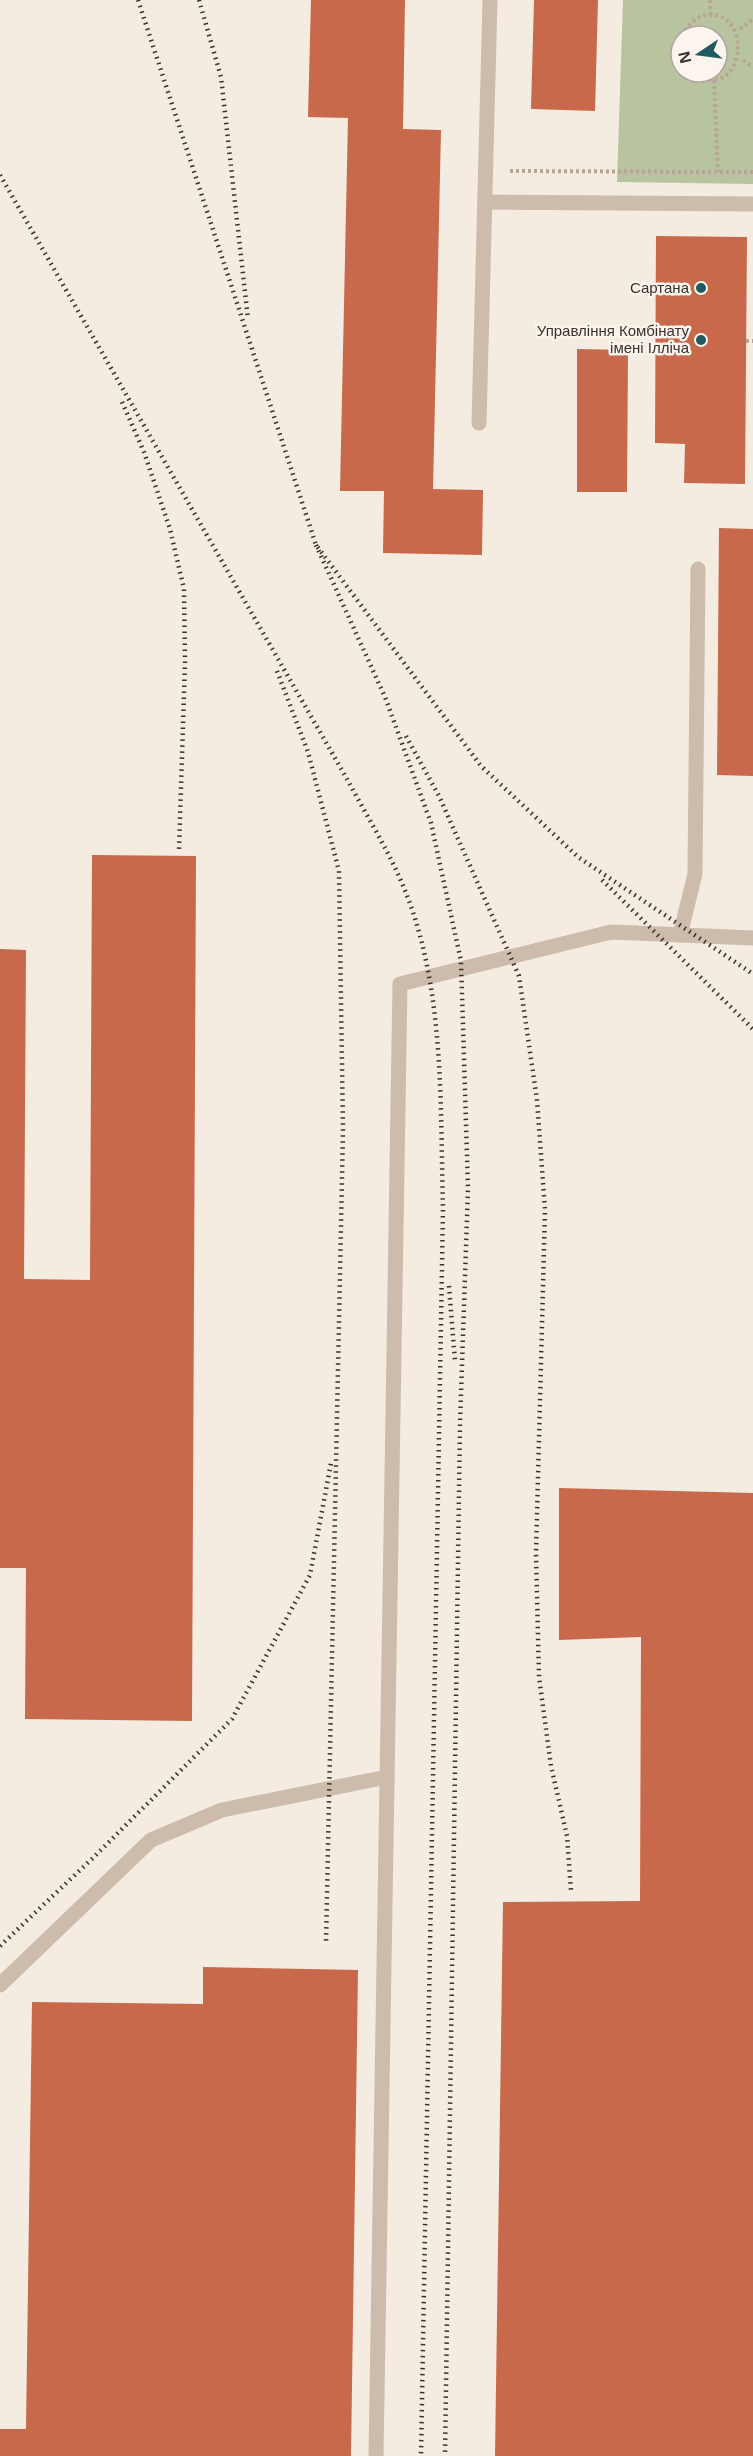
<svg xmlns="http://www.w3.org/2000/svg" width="753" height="2456" viewBox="0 0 753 2456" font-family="Helvetica,sans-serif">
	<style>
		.green { fill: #b8c4a0; fill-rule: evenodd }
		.building { fill: #c8694b }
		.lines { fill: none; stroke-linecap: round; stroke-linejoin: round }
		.path { stroke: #b9a596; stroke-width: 4; stroke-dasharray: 3 3; stroke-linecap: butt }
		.lane { stroke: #cdbbac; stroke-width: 15 }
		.rail { stroke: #3b302b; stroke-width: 4.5; stroke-dasharray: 1.5 4.5; stroke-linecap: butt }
		.poi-dot { fill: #1f5a5e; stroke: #fbf5ee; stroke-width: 2 }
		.labels { text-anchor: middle; stroke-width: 5; stroke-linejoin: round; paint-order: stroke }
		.poi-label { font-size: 15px; fill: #3b302b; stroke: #fbf5ee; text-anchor: end }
	</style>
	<rect width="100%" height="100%" fill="#f4ebe1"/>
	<!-- green -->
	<path class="green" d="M623,0h130v184l-136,-2zM681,36h36v36h-36z"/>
	<!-- building -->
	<g class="building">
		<polygon points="311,0 405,0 403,129 441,130 433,489 483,490 482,555 383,553 384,491 340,491 348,118 308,117"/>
		<polygon points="534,0 598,0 595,111 531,109"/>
		<polygon points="656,236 747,237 745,484 684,483 685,444 655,443"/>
		<polygon points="577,349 628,350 627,492 577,492"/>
		<polygon points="719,528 753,529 753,776 717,775"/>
		<polygon points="92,855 196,856 192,1721 25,1719 26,1568 0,1568 0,949 26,950 24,1279 90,1280"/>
		<polygon points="559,1488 753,1493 753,2456 495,2456 503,1902 640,1901 641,1637 559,1640"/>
		<polygon points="203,1967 358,1970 351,2456 0,2456 0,2429 26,2429 32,2002 203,2004"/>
	</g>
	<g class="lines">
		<!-- path -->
		<g class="path">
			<polyline points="710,0 711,15"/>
			<polyline points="740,29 753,19"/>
			<path d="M682,36c7,-13 17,-23 34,-21 37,7 26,90 -25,57"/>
			<polyline points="681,43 681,53"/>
			<polyline points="743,60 753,67"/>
			<polyline points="714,80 718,172"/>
			<polyline points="510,171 753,172"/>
			<polyline points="746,341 753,341"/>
		</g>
		<!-- lane -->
		<g class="lane">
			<polyline points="485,202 753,204"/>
			<polyline points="479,423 490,0"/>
			<polyline points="680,935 695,874 698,569"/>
			<polyline points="0,1985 151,1840 222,1810 387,1777"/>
			<polyline points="376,2456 400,984 611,932 753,938"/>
		</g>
		<!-- rail -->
		<g class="rail">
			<polyline points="138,0 316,545 481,766 578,857 753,974"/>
			<polyline points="199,0 221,77 248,319"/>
			<path d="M0,175l347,604c19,36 42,72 57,109 41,100 36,215 39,321l-22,1247"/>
			<polyline points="122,402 144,452 170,529 184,589 185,662 179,850"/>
			<polyline points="316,545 385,697 431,823 461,961 468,1189 460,1424 445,2456"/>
			<polyline points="277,671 308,752 339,871 343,1130 326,1944"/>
			<polyline points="406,736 439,796 519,976 537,1100 545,1210 536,1553 539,1677 551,1766 567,1836 571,1891"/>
			<polyline points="602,880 753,1029"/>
			<polyline points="449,1286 455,1361"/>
			<polyline points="0,1946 95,1856 232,1719 310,1575 331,1463"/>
		</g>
	</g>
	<!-- markers -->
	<g class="poi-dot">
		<circle cx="701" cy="288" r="6"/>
		<circle cx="701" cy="340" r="6"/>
	</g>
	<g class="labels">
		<!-- poi labels -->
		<g class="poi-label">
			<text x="689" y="293">Сартана</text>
			<text x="689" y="336">Управління Комбінату<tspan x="689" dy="17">імені Ілліча</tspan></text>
		</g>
	</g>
	<!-- north arrow -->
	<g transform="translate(699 54) rotate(257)"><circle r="28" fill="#fbf5ee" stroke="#aea6a0" stroke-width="1.5"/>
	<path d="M0-4.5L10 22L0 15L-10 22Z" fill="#1f5a5e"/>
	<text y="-9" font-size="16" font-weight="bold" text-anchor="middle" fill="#3b302b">N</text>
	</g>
</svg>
